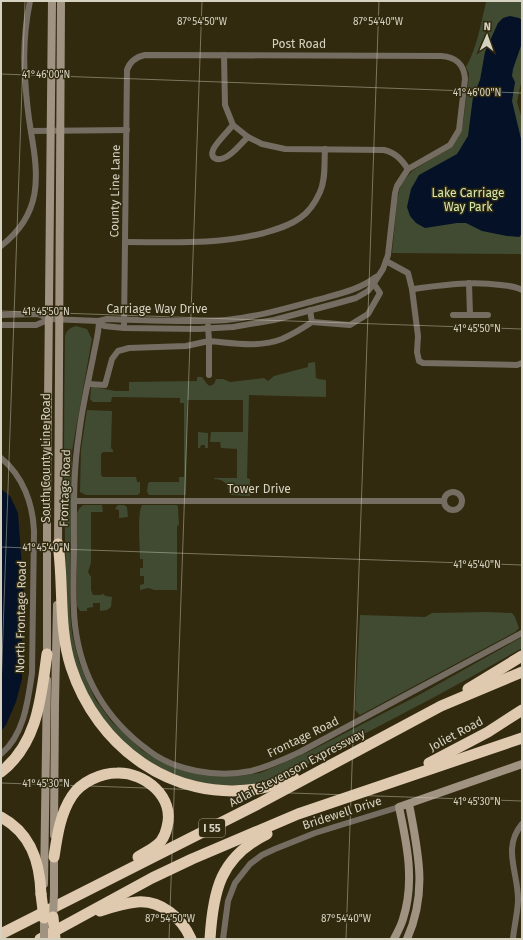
<svg xmlns="http://www.w3.org/2000/svg" width="523" height="940" viewBox="0 0 523 940" font-family="'Fira Sans',sans-serif">
	<style>
		.green { fill: #404b32 }
		.water { fill: #041127 }
		.lines { fill: none; stroke-linecap: round; stroke-linejoin: round }
		.street { stroke: #766d62; stroke-width: 6 }
		.secondary { stroke: #a19382; stroke-width: 8 }
		.highway { stroke: #e0caaf; stroke-width: 11 }
		.secondary-bridge { stroke: #a19382; stroke-width: 8 }
		.highway-bridge { stroke: #e0caaf; stroke-width: 11 }
		.ticks { fill: none; stroke: #d6d2c2; stroke-width: 1; stroke-opacity: 0.45 }
		.labels { text-anchor: middle; stroke-width: 3; stroke-linejoin: round; paint-order: stroke }
		.shield { fill: #312a0f; stroke: #a4a08c; stroke-width: 1 }
		.shield-label { font-size: 11px; font-weight: bold; fill: #d6d2c2 }
		.street-label { font-size: 12px; fill: #d6d2c2; stroke: #312a0f }
		.park-label { font-size: 12px; fill: #d2ebb2; stroke: #312a0f }
		.ticks-label { font-size: 10px; text-anchor: middle; fill: #d6d2c2; stroke: #312a0f; stroke-width: 3; stroke-linejoin: round; paint-order: stroke }
	</style>
	<rect width="100%" height="100%" fill="#312a0f"/>
	<!-- green -->
	<g class="green">
		<path d="M486,2h36v76l-5,24 5,17v135l-130,-1 5,-53 4,-16 11,-13 34,-21 15,-18 2,-9 5,-38 1,-11 -3,-7c11,-19 15,-44 20,-65z"/>
		<path d="M76,326l11,3 5,10 -20,112 -2,158 2,24 7,29 16,37 17,23 31,29 28,15 68,10 21,-3 48,-21 111,-57 103,-58v11c-53,31 -106,59 -160,87 -30,16 -61,35 -94,45 -34,10 -70,6 -101,-9 -42,-20 -70,-52 -87,-93 -3,-8 -7,-16 -9,-25 -7,-26 -4,-55 -5,-82 -3,-78 -2,-156 -1,-234 1,-7 5,-9 11,-11z"/>
		<path d="M315,362l1,16 3,1 7,1v17l-77,-2 -2,83 3,1v17l-20,-1c-4,-10 -2,-15 -16,-16v-1h23v-29l-16,-1 -1,-6h-10l1,-10h32v-32h-56l-1,95h-37l-2,-3 1,-9 2,-1h29v-5h5v-74h-4v-5l-68,-1 -1,5h-18l-3,-3 1,-11 3,-1 21,4h14v-9l68,-1v-4h5l5,7 3,2 4,-2 2,-5h7l7,3 34,-4 4,3 6,-5 34,-9v-4z"/>
		<polygon points="87,410 112,411 111,448 113,450 113,452 103,452 101,454 101,475 103,477 136,477 137,482 140,482 140,493 138,495 86,495 80,492 81,449"/>
		<polygon points="198,432 208,433 208,448 205,448 205,445 201,445 200,448 198,448"/>
		<polygon points="83,505 102,505 103,512 91,512 91,563 88,572 91,577 91,590 93,595 100,595 103,594 106,596 112,597 111,607 107,610 100,611 100,603 93,603 93,607 87,608 87,611 80,611 77,606 77,513 79,509"/>
		<polygon points="118,505 124,505 127,507 128,517 119,518 119,510 115,509"/>
		<path d="M142,505h35l1,2 1,18 -2,1v64h-23l-5,-2 -9,2v-5l4,-1v-8h-4v-8h3v-9h-3c0,-11 -3,-46 2,-54z"/>
		<polygon points="487,612 512,613 515,617 519,628 515,632 360,715 355,710 360,615 425,617 432,613"/>
	</g>
	<!-- water -->
	<g class="water">
		<polygon points="510,16 519,18 522,20 522,43 513,69 512,76 515,82 512,101 522,143 522,234 519,237 507,236 482,231 466,223 457,223 425,228 416,223 410,216 407,207 411,189 419,175 457,154 468,136 473,97 480,80 485,52 498,23 503,18"/>
		<polygon points="1,489 10,496 18,513 24,596 23,605 19,616 22,643 22,679 16,702 6,725 1,731"/>
	</g>
	<g class="lines">
		<!-- street -->
		<g class="street">
			<path d="M224,55l1,50 8,20 15,12 14,7 23,5 99,1c12,3 17,9 24,19"/>
			<path d="M233,125c-5,6 -18,19 -20,25 -3,8 4,11 11,8 9,-3 17,-15 24,-21"/>
			<polyline points="31,131 127,130"/>
			<path d="M125,242c47,0 93,3 139,-9 13,-4 25,-7 36,-15 9,-6 16,-17 20,-26 6,-13 4,-29 5,-43"/>
			<path d="M1,246c41,-32 38,-68 30,-114 -3,-18 -5,-37 -6,-55 -2,-25 0,-51 5,-76"/>
			<path d="M386,261l22,12 4,16c32,-4 57,-8 89,-4 7,1 14,1 21,5"/>
			<polyline points="469,283 470,315"/>
			<polyline points="412,289 418,336 417,352 419,361 423,363 517,365 522,363"/>
			<path d="M1,315l37,-1 12,5 49,2 8,-2c40,1 79,4 119,1 31,-3 61,-12 91,-20 21,-6 42,-10 59,-23"/>
			<polyline points="453,315 488,315"/>
			<path d="M99,321l5,5 20,2 74,1 35,-2 41,-7 64,-17 18,-5 12,-7 4,-5 11,-17 5,-14 7,-62 2,-7 11,-17 42,-24 9,-15 6,-51c-1,-15 -9,-22 -24,-23l-296,-1c-9,2 -15,6 -18,15l-3,258"/>
			<path d="M99,321c0,12 -4,25 -6,37 -5,25 -11,50 -14,76 -6,37 -5,74 -5,111 0,27 -2,54 1,80 6,52 31,94 73,125 27,21 69,28 103,21 17,-4 33,-12 49,-19l222,-119"/>
			<polyline points="312,322 350,325 368,314 380,293 374,284"/>
			<polyline points="1,325 36,325 50,319"/>
			<path d="M209,375v-34c24,2 50,7 73,-2 11,-5 21,-11 30,-17l-2,-12"/>
			<polyline points="88,384 105,385 112,359 118,351 129,348 186,346 209,341 208,326"/>
			<path d="M1,458c22,18 32,46 33,73l-2,142c-4,28 -8,62 -31,81"/>
			<circle cx="453" cy="501" r="9"/>
			<polyline points="74,501 444,501"/>
			<polyline points="223,939 228,901 235,883 250,864 262,855 275,849 315,833 399,807"/>
			<path d="M513,939c1,-13 5,-27 5,-40 0,-27 -16,-51 4,-75"/>
		</g>
		<!-- secondary -->
		<g class="secondary">
			<polyline points="58,549 61,1"/>
			<polyline points="47,658 47,503 52,1"/>
			<polyline points="54,835 55,703 57,605"/>
			<polyline points="44,884 47,680"/>
			<polyline points="54,892 54,853"/>
			<path d="M394,939c3,-6 7,-13 9,-20 12,-37 4,-75 -4,-112l123,-43"/>
			<path d="M407,939c21,-47 11,-87 2,-135"/>
		</g>
		<!-- highway -->
		<g class="highway">
			<path d="M58,544c6,41 0,83 13,123 26,80 101,135 186,122 13,-2 25,-7 37,-11"/>
			<polyline points="468,689 522,656"/>
			<polyline points="429,763 488,732 522,710"/>
			<path d="M1,772c37,-29 40,-75 46,-118"/>
			<path d="M1,817c30,16 39,45 40,77"/>
			<path d="M54,857c3,-20 6,-43 18,-61 9,-14 29,-23 45,-23 28,-1 58,24 50,54 -1,5 -3,10 -6,14 -6,7 -15,11 -23,16"/>
			<path d="M100,911c12,-4 25,-8 37,-9 24,-2 45,16 54,37"/>
			<polyline points="1,934 258,804 441,706 522,672"/>
			<polyline points="40,939 152,878 192,859 298,814 522,738"/>
			<path d="M210,939c3,-48 10,-82 57,-105"/>
		</g>
		<!-- secondary-bridge -->
		<g class="secondary-bridge">
			<polyline points="53,922 54,892"/>
			<polyline points="44,939 44,914"/>
		</g>
		<!-- highway-bridge -->
		<g class="highway-bridge">
			<polyline points="41,894 44,918"/>
			<polyline points="53,917 55,939"/>
		</g>
	</g>
	<!-- ticks -->
	<path class="ticks" d="M1,74l521,19M1,311l521,18M1,547l521,18M1,690l24,-689M1,783l521,18M169,939l33,-938M346,939l33,-938"/>
	<g class="labels">
		<!-- shield labels -->
		<rect class="shield" x="199" y="819" width="26" height="18" rx="3"/>
		<g class="shield-label">
			<text x="212" y="832">I 55</text>
		</g>
		<!-- street labels -->
		<g class="street-label">
			<text x="299" y="48">Post Road</text>
			<text transform="translate(115 191) rotate(-89)" y="4">County Line Lane</text>
			<text x="157" y="313">Carriage Way Drive</text>
			<text transform="translate(46 458) rotate(-90)" y="4">South County Line Road</text>
			<text transform="translate(65 488) rotate(-88)" y="4">Frontage Road</text>
			<text x="259" y="493">Tower Drive</text>
			<text transform="translate(21 617) rotate(-89)" y="4">North Frontage Road</text>
			<text transform="translate(456 734) rotate(-28)" y="4">Joliet Road</text>
			<text transform="translate(303 737) rotate(-26)" y="4">Frontage Road</text>
			<text transform="translate(297 768) rotate(-28)" y="4">Adlai Stevenson Expressway</text>
			<text transform="translate(342 813) rotate(-18)" y="4">Bridewell Drive</text>
		</g>
		<!-- park labels -->
		<g class="park-label">
			<text x="468" y="197">Lake Carriage<tspan x="468" dy="14">Way Park</tspan></text>
		</g>
	</g>
	<g class="ticks-label">
		<text x="202" y="25">87°54'50"W</text>
		<text x="378" y="25">87°54'40"W</text>
		<text x="46" y="78">41°46'00"N</text>
		<text x="477" y="96">41°46'00"N</text>
		<text x="46" y="315">41°45'50"N</text>
		<text x="477" y="332">41°45'50"N</text>
		<text x="46" y="551">41°45'40"N</text>
		<text x="477" y="568">41°45'40"N</text>
		<text x="46" y="787">41°45'30"N</text>
		<text x="477" y="805">41°45'30"N</text>
		<text x="170" y="922">87°54'50"W</text>
		<text x="346" y="922">87°54'40"W</text>
	</g>
	<!-- border -->
	<rect width="523" height="940" fill="none" stroke="#d6d2c2" stroke-width="4"/>
	<!-- north arrow -->
	<g transform="translate(487 36) rotate(2)" stroke="#312a0f" stroke-width="3" paint-order="stroke">
	<path d="M0-3L7 15L0 10L-7 15Z" fill="#d6d2c2"/>
	<text y="-6" font-size="11" font-weight="bold" text-anchor="middle" fill="#d6d2c2">N</text>
	</g>
</svg>
